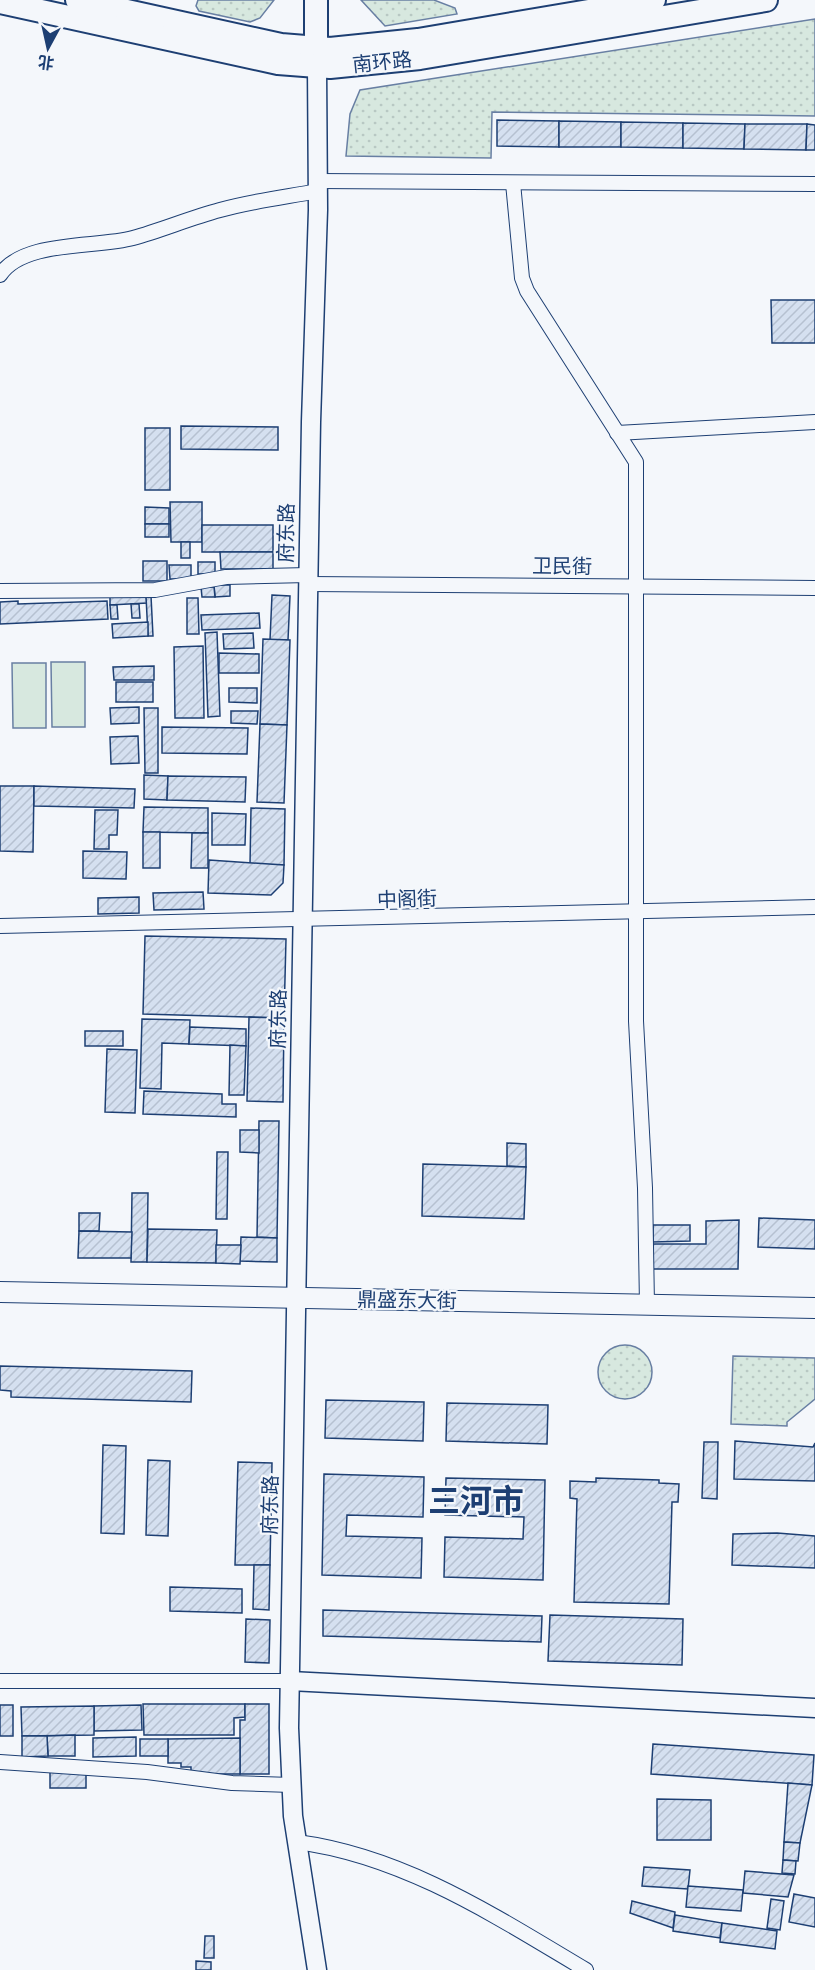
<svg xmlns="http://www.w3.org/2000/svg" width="815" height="1970" viewBox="0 0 815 1970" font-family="Overpass,'Noto Sans SC',sans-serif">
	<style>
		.grass { fill: url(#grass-dots); stroke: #687fa3; stroke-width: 1.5 }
		.pitch { fill: #d7e8df; stroke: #687fa3; stroke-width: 1.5 }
		.building { fill: url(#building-hatch); stroke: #1d3f73; stroke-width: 1.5 }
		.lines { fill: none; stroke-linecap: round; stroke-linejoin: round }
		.minor-casing { stroke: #1d3f73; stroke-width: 16 }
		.tertiary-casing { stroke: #1d3f73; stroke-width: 21 }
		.secondary-casing { stroke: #1d3f73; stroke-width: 22 }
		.primary-casing { stroke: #1d3f73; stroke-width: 26 }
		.minor { stroke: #f4f7fb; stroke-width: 14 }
		.tertiary { stroke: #f4f7fb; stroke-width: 18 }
		.secondary { stroke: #f4f7fb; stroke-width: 20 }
		.primary { stroke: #f4f7fb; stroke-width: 22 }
		.labels { text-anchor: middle; stroke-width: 4.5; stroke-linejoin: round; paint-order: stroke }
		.street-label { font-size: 20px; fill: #1d3f73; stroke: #f4f7fb }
		.town-label { font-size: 32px; font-weight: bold; fill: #1d3f73; stroke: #f4f7fb }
	</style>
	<defs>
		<pattern id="grass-dots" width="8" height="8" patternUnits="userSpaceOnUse" patternTransform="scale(1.5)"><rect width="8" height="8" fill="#d7e8df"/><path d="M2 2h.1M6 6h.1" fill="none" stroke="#b8c8c3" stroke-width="1.8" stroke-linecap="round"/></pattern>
		<pattern id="building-hatch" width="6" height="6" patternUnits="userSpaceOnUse" patternTransform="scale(1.5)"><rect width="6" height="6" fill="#d5e0f0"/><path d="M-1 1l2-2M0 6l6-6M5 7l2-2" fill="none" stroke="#b6c1d1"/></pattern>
	</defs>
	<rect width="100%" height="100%" fill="#f4f7fb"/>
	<!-- grass -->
	<g class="grass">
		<polygon points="198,0 274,0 260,18 250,22 199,11 196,6"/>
		<polygon points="361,0 434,0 455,8 457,14 385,26"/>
		<polygon points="815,19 815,116 492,112 491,158 346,156 350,114 360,90"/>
		<circle cx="625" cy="1372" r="27"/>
		<polygon points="733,1356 815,1358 815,1399 787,1422 787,1426 731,1424"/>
	</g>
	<!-- pitch -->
	<g class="pitch">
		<polygon points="51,662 85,662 85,727 52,727"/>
		<polygon points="12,663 46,663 46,728 13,728"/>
	</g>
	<!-- building -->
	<g class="building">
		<polygon points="497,120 559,121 559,147 497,146"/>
		<polygon points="559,121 621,122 621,147 559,147"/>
		<polygon points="621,122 683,123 683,148 621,147"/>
		<polygon points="683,123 745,124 744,149 683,148"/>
		<polygon points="745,124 807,124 806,150 744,149"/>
		<polygon points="807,124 815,125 815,150 806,150"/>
		<polygon points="771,300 815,300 815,343 772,343"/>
		<polygon points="181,426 278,427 278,450 181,449"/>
		<rect x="145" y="428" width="25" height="62"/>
		<polygon points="170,502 202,502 202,542 171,542"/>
		<polygon points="145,507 169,508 169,524 145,524"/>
		<rect x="145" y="524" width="24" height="13"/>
		<rect x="202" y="525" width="71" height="27"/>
		<rect x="181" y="542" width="9" height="16"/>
		<polygon points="220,552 273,552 273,569 221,569"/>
		<rect x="143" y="561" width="24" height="20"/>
		<rect x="198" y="562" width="17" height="12"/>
		<polygon points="169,565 191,565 191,579 170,579"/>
		<polygon points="214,585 230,585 230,596 215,597"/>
		<polygon points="201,587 214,587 215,597 202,597"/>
		<polygon points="272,595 290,596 288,640 270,640"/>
		<polygon points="146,596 147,603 110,605 110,597"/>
		<polygon points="146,596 151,596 153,636 148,636"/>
		<polygon points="187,598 198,598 199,634 187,634"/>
		<polygon points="18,601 18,604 107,601 108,619 0,624 0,602"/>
		<polygon points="131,604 139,604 140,618 132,618"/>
		<polygon points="110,605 117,605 118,619 111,619"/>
		<polygon points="259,613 260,628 202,630 201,615"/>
		<polygon points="148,622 148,636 113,638 112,624"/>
		<polygon points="217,632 220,716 208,717 205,633"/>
		<polygon points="253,633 254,648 224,649 223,634"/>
		<polygon points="263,639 290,640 287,725 260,724"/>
		<polygon points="203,646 204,718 175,718 174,647"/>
		<polygon points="219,653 259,654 259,673 219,673"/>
		<polygon points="154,666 154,680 114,680 113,667"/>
		<rect x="116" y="682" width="37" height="20"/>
		<polygon points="229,688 257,688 257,703 229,702"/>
		<polygon points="139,707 139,723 111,724 110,708"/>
		<polygon points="144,708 158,708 158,773 145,773"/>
		<polygon points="231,711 258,711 257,724 231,723"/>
		<polygon points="260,724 287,725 284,803 257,802"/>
		<polygon points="162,727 248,728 247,754 162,753"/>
		<polygon points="138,736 139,763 111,764 110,737"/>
		<polygon points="144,775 168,776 167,800 144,799"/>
		<polygon points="168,776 246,777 245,802 167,800"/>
		<polygon points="0,786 34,786 33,852 0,851"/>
		<polygon points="34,786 135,789 134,808 34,806"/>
		<polygon points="144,807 208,808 208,833 143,832"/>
		<polygon points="251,808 285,809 284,865 250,865"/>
		<polygon points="95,810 118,810 117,835 109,835 109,849 94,849"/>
		<polygon points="212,813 246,814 245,845 212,845"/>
		<rect x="143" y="832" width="17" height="36"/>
		<polygon points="192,833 208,833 208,868 191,868"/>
		<polygon points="83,851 127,852 126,879 83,878"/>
		<polygon points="209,860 284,865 283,883 271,895 208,893"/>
		<polygon points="203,892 204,909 154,910 153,893"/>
		<polygon points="139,897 139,913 98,914 98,898"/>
		<polygon points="145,936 286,939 284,1018 143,1014"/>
		<polygon points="249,1017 284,1018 283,1102 247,1101"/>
		<polygon points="142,1019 190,1020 189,1044 162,1043 161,1089 140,1088"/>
		<polygon points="190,1027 246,1029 246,1046 189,1044"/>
		<rect x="85" y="1031" width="38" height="15"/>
		<polygon points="230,1045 246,1046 244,1095 229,1095"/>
		<polygon points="107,1049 137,1050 135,1113 105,1112"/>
		<polygon points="144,1091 222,1094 222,1104 236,1104 236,1117 143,1114"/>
		<polygon points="259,1121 279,1121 277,1238 257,1237"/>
		<polygon points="240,1130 259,1130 259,1153 240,1152"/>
		<polygon points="507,1143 526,1144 526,1167 507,1166"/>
		<polygon points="217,1152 228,1152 227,1219 216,1219"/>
		<polygon points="423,1164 526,1167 524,1219 422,1216"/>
		<polygon points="132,1193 148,1193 147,1262 131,1262"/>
		<polygon points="79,1213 100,1213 99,1231 79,1231"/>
		<polygon points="759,1218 815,1220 815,1249 758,1247"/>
		<polygon points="739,1220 738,1269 653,1269 653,1244 706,1244 706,1221"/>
		<polygon points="653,1225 690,1225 690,1241 653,1242"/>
		<polygon points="148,1229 217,1230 216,1263 147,1262"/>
		<polygon points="79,1231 132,1232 131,1258 78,1258"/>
		<polygon points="241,1237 277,1238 277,1262 240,1261"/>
		<polygon points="216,1245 241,1245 240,1264 216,1263"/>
		<polygon points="0,1366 192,1371 191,1402 11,1397 11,1391 0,1390"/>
		<polygon points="326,1400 424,1402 423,1441 325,1438"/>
		<polygon points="447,1403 548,1405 547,1444 446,1441"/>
		<polygon points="735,1441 813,1447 815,1443 815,1481 734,1479"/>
		<polygon points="704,1442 718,1442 717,1499 702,1498"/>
		<polygon points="103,1445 126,1446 124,1534 101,1533"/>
		<polygon points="148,1460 170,1461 168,1536 146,1535"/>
		<polygon points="238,1462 272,1463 270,1565 235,1565"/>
		<polygon points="324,1474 424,1477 423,1517 347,1515 346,1536 422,1538 421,1578 322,1575"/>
		<polygon points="446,1478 545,1480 543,1580 444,1577 445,1537 523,1539 524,1517 445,1515"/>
		<polygon points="596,1478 659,1480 659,1483 679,1484 678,1502 672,1502 669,1604 574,1602 577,1499 570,1498 570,1481 596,1482"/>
		<polygon points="777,1533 815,1536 815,1568 732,1565 733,1534"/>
		<polygon points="254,1565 270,1565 269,1610 253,1609"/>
		<polygon points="170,1587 242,1589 242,1613 170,1611"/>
		<polygon points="323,1610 542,1616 541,1642 323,1636"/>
		<polygon points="550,1615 683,1619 682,1665 548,1661"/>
		<polygon points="246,1619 270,1620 269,1663 245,1662"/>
		<polygon points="143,1704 245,1704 245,1717 234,1718 234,1735 144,1735"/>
		<polygon points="245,1704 269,1704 269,1774 240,1774 240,1720 245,1720"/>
		<rect x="0" y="1705" width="13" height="31"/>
		<polygon points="141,1705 142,1730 94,1731 94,1706"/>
		<polygon points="94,1706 94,1735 22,1736 21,1707"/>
		<polygon points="75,1735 75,1756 48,1756 47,1736"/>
		<polygon points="22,1736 47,1736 48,1756 22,1757"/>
		<polygon points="136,1737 136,1756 93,1757 93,1738"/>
		<polygon points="240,1738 240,1774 191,1774 191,1767 181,1767 181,1763 168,1763 168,1739"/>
		<rect x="140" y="1739" width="28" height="17"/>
		<polygon points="653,1744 814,1755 812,1785 651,1774"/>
		<rect x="50" y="1771" width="36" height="17"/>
		<polygon points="788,1783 812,1785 800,1843 784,1842"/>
		<polygon points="657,1799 711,1800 711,1840 657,1840"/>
		<polygon points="784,1842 800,1843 798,1861 783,1860"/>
		<polygon points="783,1860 796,1861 795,1874 782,1873"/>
		<polygon points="644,1867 690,1870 688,1889 642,1886"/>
		<polygon points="745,1871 794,1875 788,1897 743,1893"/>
		<polygon points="688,1886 743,1890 741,1911 686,1907"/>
		<polygon points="794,1894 815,1898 815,1927 789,1922"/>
		<polygon points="771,1899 784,1901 780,1930 767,1928"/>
		<polygon points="632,1901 675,1912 673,1928 630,1913"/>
		<polygon points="675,1915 722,1923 720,1938 673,1931"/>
		<polygon points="722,1923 777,1931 775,1949 720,1942"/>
		<polygon points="205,1936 214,1936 214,1958 204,1958"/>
		<polygon points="196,1961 211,1962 211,1970 196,1970"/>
	</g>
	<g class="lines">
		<!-- minor casing -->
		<g class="minor-casing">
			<g id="minor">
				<polyline points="318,181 815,184"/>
				<polyline points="513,183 522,278 527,291 636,462 636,1021 645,1188 647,1305"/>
				<path d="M0,275c23,-35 96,-27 133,-37 29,-8 57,-20 87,-28 32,-9 66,-13 98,-19"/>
				<polyline points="617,433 815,422"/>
				<polyline points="308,584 815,588"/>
				<polyline points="0,591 155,590 226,577 308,575"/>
				<polyline points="0,926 815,907"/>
				<polyline points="0,1681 290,1681"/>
				<polyline points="0,1762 147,1772 232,1783 291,1785"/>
				<path d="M297,1842c107,14 198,74 289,128"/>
			</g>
		</g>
		<!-- tertiary casing -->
		<g class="tertiary-casing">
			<g id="tertiary">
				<polyline points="317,67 318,210 311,422 289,1728 293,1816 317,1970"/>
				<polyline points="290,1681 815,1708"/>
			</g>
		</g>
		<!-- secondary casing -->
		<g class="secondary-casing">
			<polyline id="secondary" points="0,1292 815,1308"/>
		</g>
		<!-- primary casing -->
		<g class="primary-casing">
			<g id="primary">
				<polyline points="77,0 281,45 330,49 418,40 654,0"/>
				<polyline points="316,0 316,62"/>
				<polyline points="0,2 278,63 330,67 420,58 766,0"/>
			</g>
		</g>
		<!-- minor -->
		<use href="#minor" class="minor"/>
		<!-- tertiary -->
		<use href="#tertiary" class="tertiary"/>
		<!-- secondary -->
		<use href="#secondary" class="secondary"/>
		<!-- primary -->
		<use href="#primary" class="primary"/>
	</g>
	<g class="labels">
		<!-- street labels -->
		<g class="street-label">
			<text transform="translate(382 62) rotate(-6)" y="7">南环路</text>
			<text transform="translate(286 533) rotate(-89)" y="7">府东路</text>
			<text transform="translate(562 566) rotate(1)" y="7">卫民街</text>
			<text transform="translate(407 899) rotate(-2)" y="7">中阁街</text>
			<text transform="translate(278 1019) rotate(-89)" y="7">府东路</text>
			<text transform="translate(407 1300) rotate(1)" y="7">鼎盛东大街</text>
			<text transform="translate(270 1505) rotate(-89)" y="7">府东路</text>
		</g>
		<!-- town labels -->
		<g class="town-label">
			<text x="476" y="1512">三河市</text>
		</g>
	</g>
	<!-- north arrow -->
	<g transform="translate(48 48) rotate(188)" stroke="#f4f7fb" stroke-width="4.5" paint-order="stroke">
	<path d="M0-4.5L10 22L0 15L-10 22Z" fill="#1d3f73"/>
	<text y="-9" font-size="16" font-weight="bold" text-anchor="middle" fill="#1d3f73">北</text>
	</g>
</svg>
